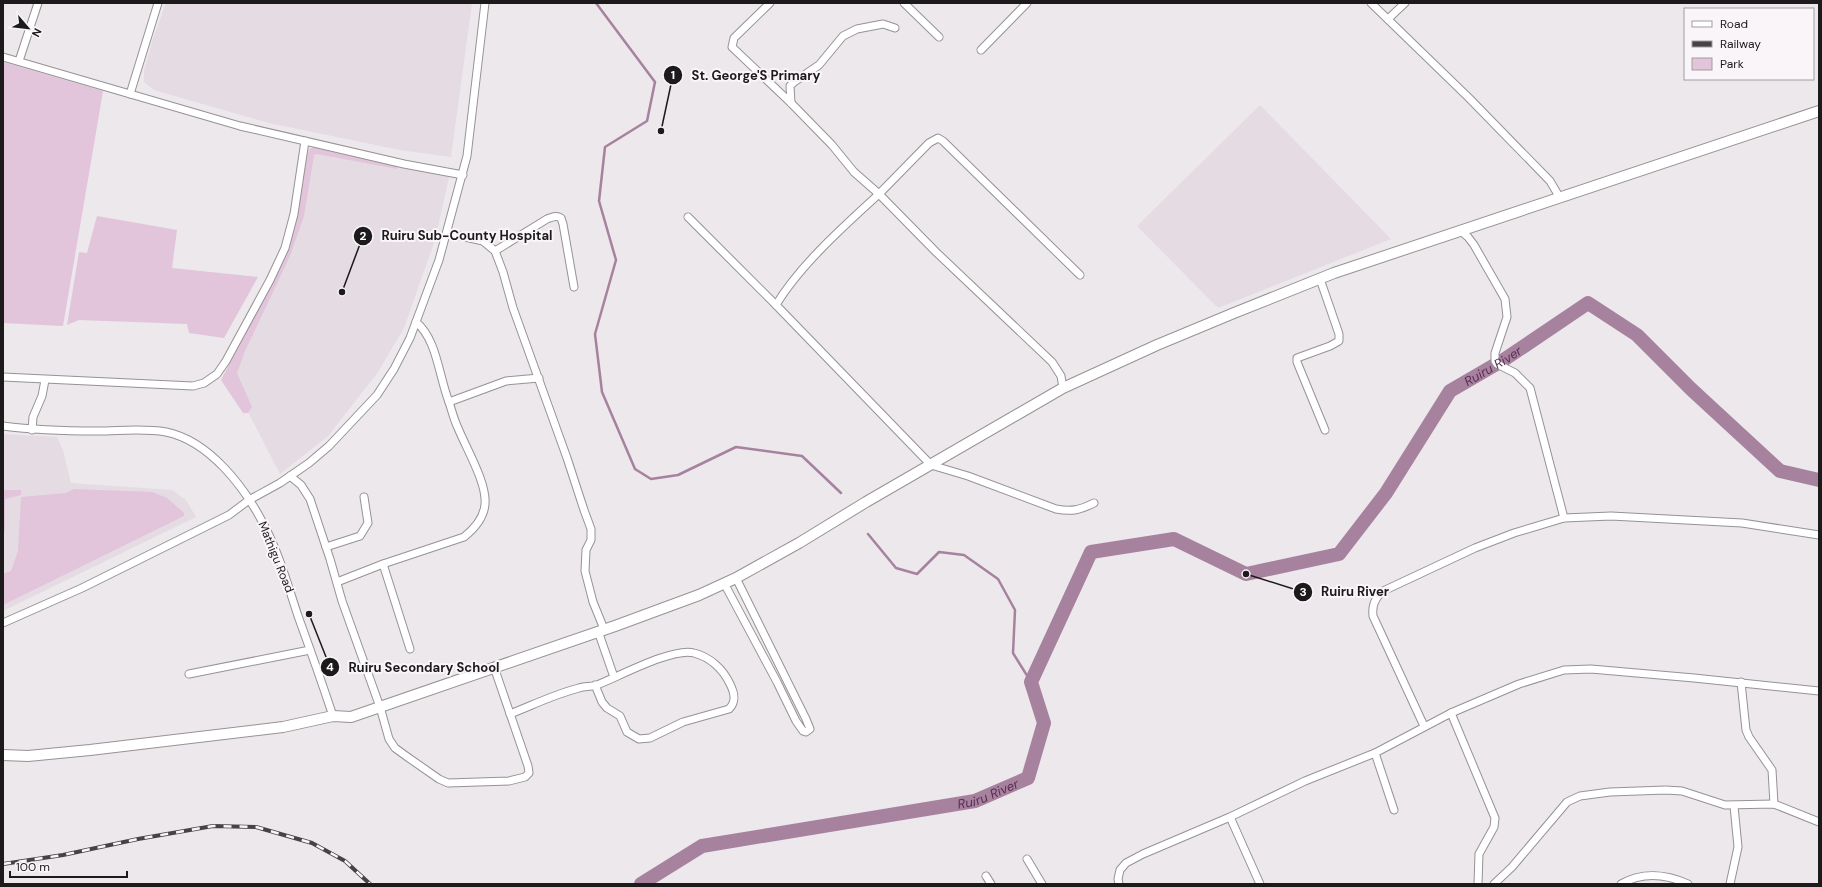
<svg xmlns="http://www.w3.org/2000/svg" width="1822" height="887" viewBox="0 0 1822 887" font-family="'DM Sans',sans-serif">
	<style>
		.built { fill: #e5dbe3 }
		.green { fill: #e2c4db }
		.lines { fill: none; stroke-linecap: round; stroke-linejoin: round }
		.stream { stroke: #a7829f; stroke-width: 2.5 }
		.river { stroke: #a7829f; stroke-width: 14 }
		.minor-casing { stroke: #969295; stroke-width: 9 }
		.secondary-casing { stroke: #969295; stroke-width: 12 }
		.minor { stroke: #fff; stroke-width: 7 }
		.secondary { stroke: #fff; stroke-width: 10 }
		.rail-casing { stroke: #454344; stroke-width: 4 }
		.rail { stroke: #f9f5f8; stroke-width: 2.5; stroke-dasharray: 8; stroke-linecap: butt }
		.labels { text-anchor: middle; stroke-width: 4; stroke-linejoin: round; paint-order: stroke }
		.street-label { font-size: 12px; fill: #1c1a1b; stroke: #f9f5f8 }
		.water-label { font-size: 13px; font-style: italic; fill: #5b2c53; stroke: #f9f5f8 }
		.leader { fill: none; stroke: #1c1a1b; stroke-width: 1.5 }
		.callout-dot { fill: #1c1a1b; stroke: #f9f5f8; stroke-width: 1.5 }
		.mark-label { font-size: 12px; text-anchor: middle; font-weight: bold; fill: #fff }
		.callout-label { font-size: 13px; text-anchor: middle; font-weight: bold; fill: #1c1a1b; stroke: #f9f5f8; stroke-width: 4; stroke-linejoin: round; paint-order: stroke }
	</style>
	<rect width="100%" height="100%" fill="#ece8eb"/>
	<!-- built -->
	<g class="built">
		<polygon points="166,3 472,3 451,157 400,150 269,123 154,90 144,82 144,71 153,39"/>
		<polygon points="1260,105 1391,239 1218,308 1137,226"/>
		<polygon points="314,151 449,177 435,240 404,328 378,372 328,436 280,474 229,375 297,229"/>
		<polygon points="3,434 57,437 63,450 71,483 172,490 186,500 196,517 3,611"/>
	</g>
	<!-- green -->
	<g class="green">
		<polygon points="3,62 103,91 63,326 3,323"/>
		<polygon points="314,147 397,165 397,169 317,154 314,155 304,216 290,256 245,351 237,373 252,407 248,413 243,413 221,380 265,296 295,226 307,156 309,149"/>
		<polygon points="97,216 177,230 172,268 258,277 224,338 189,333 187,324 79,320 67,325 79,252 87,253"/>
		<polygon points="74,489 152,492 167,498 184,513 184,516 3,605 3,574 11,571 18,551 21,497 66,493"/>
		<polygon points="3,490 21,490 21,495 5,499 5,532 3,532"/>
	</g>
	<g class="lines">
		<!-- stream -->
		<g class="stream">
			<polyline points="596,3 655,82 647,121 605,147 599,201 616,260 595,334 602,392 635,469 651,479 678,475 736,447 802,456 841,493"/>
			<polyline points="868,534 896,568 917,574 939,552 964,555 998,579 1015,610 1013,653 1031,682"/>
		</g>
		<!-- river -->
		<path class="river" id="s1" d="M641,884l61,-38 273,-45 53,-23 16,-55 -13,-41 60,-130 83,-13 72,35 93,-20 47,-61 64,-102 55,-32 83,-56 49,32 54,54 89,82 39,9"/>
		<!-- minor casing -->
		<g class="minor-casing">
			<g id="minor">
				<polyline points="770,3 734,38 732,47 791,103 832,145 854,172 879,194 929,143 938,138 943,141 1080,275"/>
				<polyline points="904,3 939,37"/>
				<polyline points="1371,3 1469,98 1550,181 1560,198"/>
				<polyline points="1388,19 1405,3"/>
				<polyline points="981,50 1027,3"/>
				<polyline points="3,57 240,126 404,164 463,175"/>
				<polyline points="19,61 38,3"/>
				<polyline points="130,94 158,3"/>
				<polyline points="791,103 790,86 794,82 819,65 843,36 857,29 883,24 895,28"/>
				<polyline points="688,217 776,305"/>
				<polyline points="1461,231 1468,237 1474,245 1505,299 1507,317 1495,353 1495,361 1497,364 1515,373 1530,388 1564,518"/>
				<polyline points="447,233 483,241 495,251 503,272 513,308 567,458 584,510 591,529 591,540 586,550 585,571 593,602 604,629"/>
				<path d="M495,251l52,-32c6,-2 9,-4 14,-1l2,6 11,63"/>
				<polyline points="1320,279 1339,334 1339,341 1330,346 1297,358 1297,362 1325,430"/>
				<path d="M416,322c21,17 23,55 33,80l57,-21 33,-3"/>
				<polyline points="3,377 193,386 204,383 217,374 226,361 270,280 285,248 294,214 305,141"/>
				<path d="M1063,388l-2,-12 -9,-14 -116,-110 -57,-58c-35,32 -79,71 -103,111l155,160 37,11 88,33c16,3 24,1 38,-6"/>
				<path d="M3,426c31,4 62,5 94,5 23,0 46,-3 69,1 44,9 79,56 98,93 15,28 24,61 34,91 12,33 24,67 35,100"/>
				<polyline points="32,430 33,417 42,396 45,380"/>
				<polyline points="290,476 301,485 310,499 330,559 342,601 380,707 389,739 395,748 406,756 439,779 448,783 509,781 525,777 529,773 528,766 494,667"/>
				<polyline points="326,547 360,536 368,523 364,497"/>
				<path d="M383,564l81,-27c10,-8 20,-19 21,-33 2,-21 -19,-56 -27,-76 -4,-8 -6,-17 -9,-26"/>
				<polyline points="337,582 383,564 410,649"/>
				<polyline points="724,583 777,682 796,721 803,731 806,732 810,729 806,719 736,578"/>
				<polyline points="3,623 82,588 229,515 249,500 280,483 309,463 329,446 377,395 394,369 410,338 439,260 467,156 485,3"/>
				<polyline points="598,631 614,677"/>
				<polyline points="189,674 310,650"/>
				<polyline points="1741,682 1746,730 1749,737 1772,770 1774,804"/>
				<polyline points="1451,713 1495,818 1494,827 1479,854 1478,884"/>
				<path d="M510,714c23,-9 45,-20 69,-26 5,-2 12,-1 18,-3 21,-8 76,-38 97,-32 16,4 29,16 36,31 4,8 7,17 -1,25l-46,13 -33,16 -11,1 -12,-7 -7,-16 -13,-8 -5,-6 -7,-17"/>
				<path d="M1424,726l-51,-110c-1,-10 1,-15 8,-24l94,-44 39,-15 50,-15 47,-2 131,7 77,12"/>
				<polyline points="1375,753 1394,810"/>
				<polyline points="1230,817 1260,884"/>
				<polyline points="1027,859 1042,884"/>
				<polyline points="986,876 991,884"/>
				<polyline points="1119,884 1118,879 1120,870 1126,863 1143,854 1230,817 1305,781 1375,753 1451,713 1519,684 1564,670 1591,669 1694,678 1819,691"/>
				<polyline points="1494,884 1512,867 1567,802 1580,796 1610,792 1666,790 1682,791 1725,805 1774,804 1819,822"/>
				<path d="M1621,884c21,-12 45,-10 67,0"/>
				<polyline points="1730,884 1738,847 1734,806"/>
			</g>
		</g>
		<!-- secondary casing -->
		<g class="secondary-casing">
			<polyline id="secondary" points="3,755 28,756 90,750 283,727 333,716 351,717 615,626 699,595 736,578 799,543 866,502 1063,388 1157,345 1234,313 1334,273 1819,111"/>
		</g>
		<!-- minor -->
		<use href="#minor" class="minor"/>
		<!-- secondary -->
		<use href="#secondary" class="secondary"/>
		<!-- rail casing -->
		<g class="rail-casing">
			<polyline id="rail" points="3,864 63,855 138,839 213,826 256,827 312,843 345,861 370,884"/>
		</g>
		<!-- rail -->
		<use href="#rail" class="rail"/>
	</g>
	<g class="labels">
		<!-- street labels -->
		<g class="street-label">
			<text transform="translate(276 557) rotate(68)" y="4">Mathigu Road</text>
		</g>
		<!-- water labels -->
		<g class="water-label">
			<text dy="5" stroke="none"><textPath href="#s1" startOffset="1156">Ruiru River</textPath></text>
			<text dy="5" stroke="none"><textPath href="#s1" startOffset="363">Ruiru River</textPath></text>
		</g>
	</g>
	<!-- callouts -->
	<path class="leader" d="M661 131L673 75M342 292L363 236M1246 574L1303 592M309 614L330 667"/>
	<g class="callout-dot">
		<circle cx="661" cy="131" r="4"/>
		<circle cx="342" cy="292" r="4"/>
		<circle cx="1246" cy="574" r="4"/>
		<circle cx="309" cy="614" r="4"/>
		<circle cx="673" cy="75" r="10"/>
		<circle cx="363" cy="236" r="10"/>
		<circle cx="1303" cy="592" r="10"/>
		<circle cx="330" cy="667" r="10"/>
	</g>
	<g class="mark-label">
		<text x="673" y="79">1</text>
		<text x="363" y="240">2</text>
		<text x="1303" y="596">3</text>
		<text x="330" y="671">4</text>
	</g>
	<g class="callout-label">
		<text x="756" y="80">St. George'S Primary</text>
		<text x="467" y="240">Ruiru Sub-County Hospital</text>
		<text x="1355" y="596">Ruiru River</text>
		<text x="424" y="672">Ruiru Secondary School</text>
	</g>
	<!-- border -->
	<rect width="1822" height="887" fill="none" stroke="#1c1a1b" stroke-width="8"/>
	<!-- legend -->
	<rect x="1684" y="8" width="130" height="72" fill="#f9f5f8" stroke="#a19da0"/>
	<rect x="1692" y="21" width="20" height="6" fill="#ffffff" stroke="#a19da0"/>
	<text x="1720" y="28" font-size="12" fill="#1c1a1b">Road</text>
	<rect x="1692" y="41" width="20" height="6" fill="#454344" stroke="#a19da0"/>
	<text x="1720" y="48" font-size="12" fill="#1c1a1b">Railway</text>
	<rect x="1692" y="58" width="20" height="12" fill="#e2c4db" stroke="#a19da0"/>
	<text x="1720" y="68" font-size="12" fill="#1c1a1b">Park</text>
	<!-- north arrow -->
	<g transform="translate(28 28) rotate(118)" stroke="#f9f5f8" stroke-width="3" paint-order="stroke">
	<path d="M0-3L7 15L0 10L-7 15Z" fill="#1c1a1b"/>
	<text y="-6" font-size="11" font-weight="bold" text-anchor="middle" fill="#1c1a1b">N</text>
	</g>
	<!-- scale -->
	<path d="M10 871v6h117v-6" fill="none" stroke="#1c1a1b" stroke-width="2"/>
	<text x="16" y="871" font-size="12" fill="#1c1a1b" stroke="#f9f5f8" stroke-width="3" paint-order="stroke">100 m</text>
</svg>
